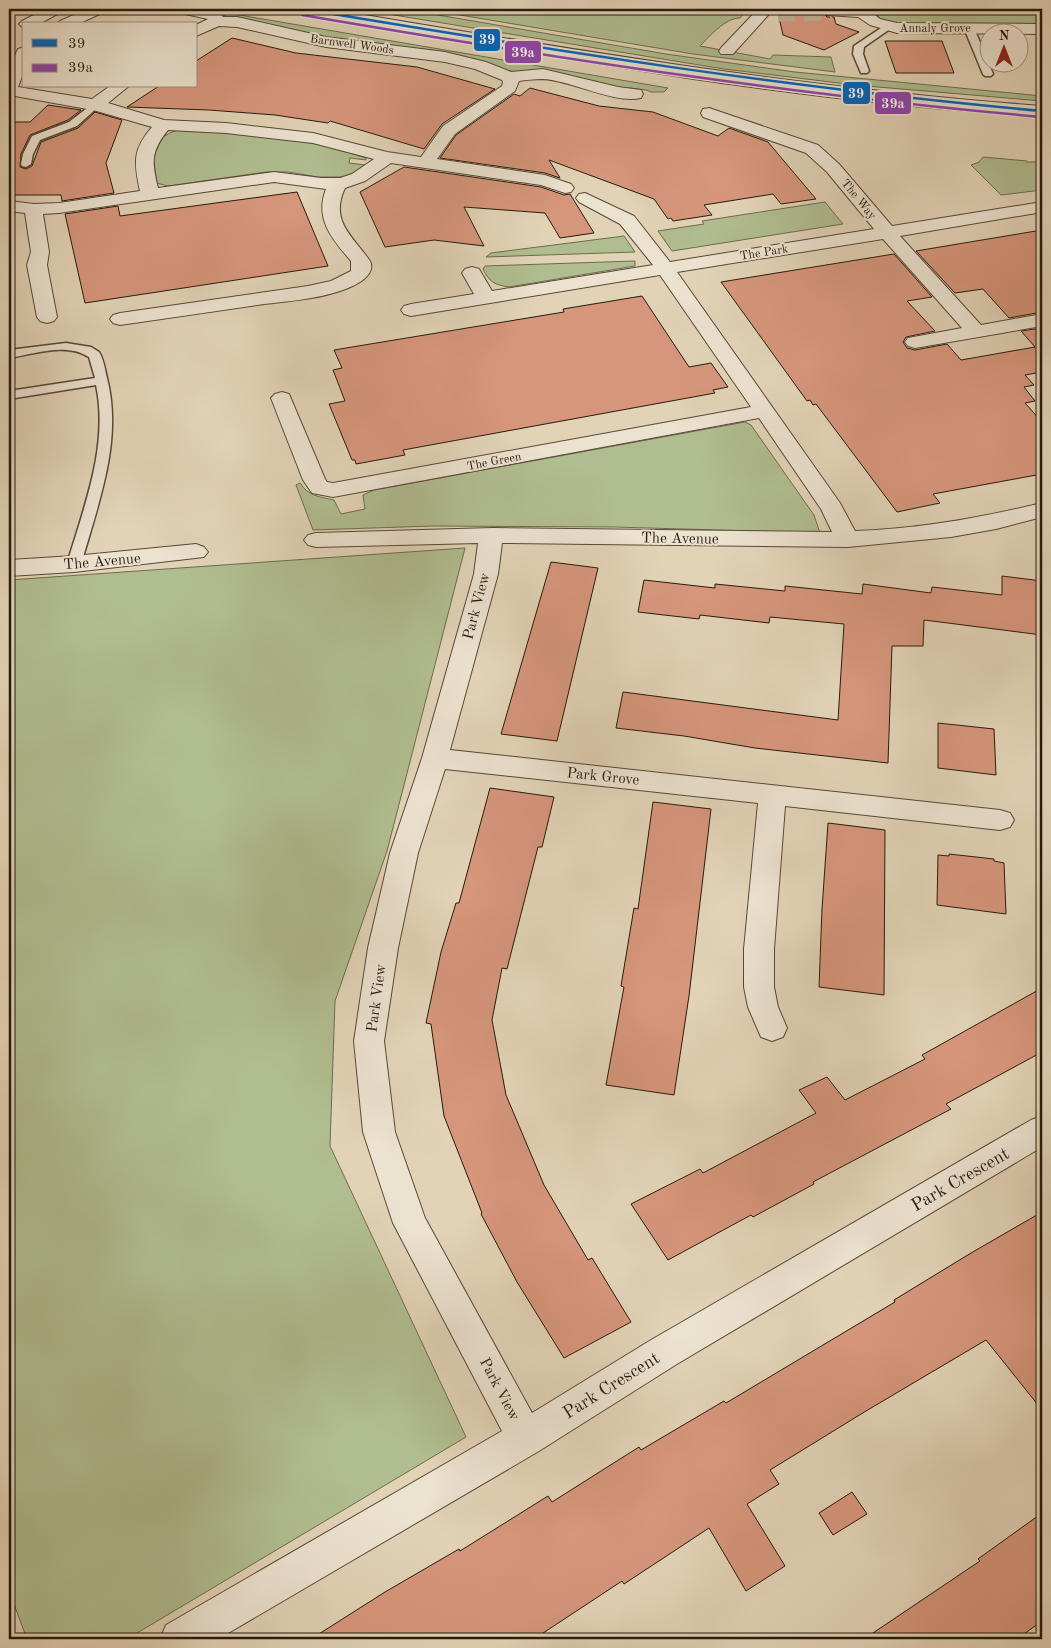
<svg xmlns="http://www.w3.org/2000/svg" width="1051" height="1648" viewBox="0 0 1051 1648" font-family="'Old Standard TT',serif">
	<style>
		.green { fill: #b0bd90; stroke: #6c6c4e }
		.building { fill: #d6967c; stroke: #271a0c }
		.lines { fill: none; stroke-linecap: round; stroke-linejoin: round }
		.minor-tunnel { stroke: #bdae95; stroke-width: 17; stroke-dasharray: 17 9; stroke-linecap: butt }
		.service-casing { stroke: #564837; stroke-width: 3 }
		.minor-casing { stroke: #564837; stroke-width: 2 }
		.tertiary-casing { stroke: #564837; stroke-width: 2 }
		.service { fill: #ece2d0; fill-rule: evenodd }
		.minor { fill: #ece2d0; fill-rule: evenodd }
		.tertiary { fill: #ece2d0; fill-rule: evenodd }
		.bus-1-casing { stroke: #ece2d0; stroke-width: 5 }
		.bus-2-casing { stroke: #ece2d0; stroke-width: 5 }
		.bus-1 { stroke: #0065bd; stroke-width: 2.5 }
		.bus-2 { stroke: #8e44ad; stroke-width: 2.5 }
		.labels { text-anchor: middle; stroke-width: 4; stroke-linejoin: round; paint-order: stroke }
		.far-street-label { font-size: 12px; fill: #271a0c; stroke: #ece2d0 }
		.street-label { font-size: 15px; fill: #271a0c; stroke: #ece2d0 }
		.near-street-label { font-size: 18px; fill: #271a0c; stroke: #ece2d0 }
		.line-badge { stroke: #ece2d0; stroke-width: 2 }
		.badge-label { font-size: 14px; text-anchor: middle; font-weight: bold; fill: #fff }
	</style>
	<rect width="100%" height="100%" fill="#e2d3b7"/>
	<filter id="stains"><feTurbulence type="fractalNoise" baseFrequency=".004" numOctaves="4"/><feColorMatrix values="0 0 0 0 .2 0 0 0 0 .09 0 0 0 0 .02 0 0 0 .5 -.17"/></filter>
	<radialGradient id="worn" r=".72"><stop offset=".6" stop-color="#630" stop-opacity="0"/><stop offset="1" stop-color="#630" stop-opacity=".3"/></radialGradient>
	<!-- green -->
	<g class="green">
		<polygon points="357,9 403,9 666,54 795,72 1042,96 1042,101 855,85 724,69"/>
		<path d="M424,9h317l4,3 -5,6c-15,0 -30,18 -40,28l70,13 3,-4 58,2 4,15 -142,-18z"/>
		<path d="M876,9h166v15h-146c-10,-2 -19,-3 -20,-15z"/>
		<polygon points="216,11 668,88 664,92 651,92 646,90 630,88 626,89 510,71 431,50 334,39 227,17"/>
		<path d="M178,130c62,-1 129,8 188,28v2l-16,-2 -1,5 16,2 -13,9 -9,3h-25l-30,-5h-22l-98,14 -12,-3c-4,-23 -7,-45 22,-53z"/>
		<polygon points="983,157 1027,161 1027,162 1042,162 1042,190 1001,195 971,165 979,162"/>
		<polygon points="825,202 843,224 672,251 658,231 704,224 702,221"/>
		<polygon points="624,236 635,252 486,257 491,253"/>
		<path d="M635,261v5l-126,21c-14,-2 -20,-5 -26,-18l2,-3z"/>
		<path d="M745,422l6,3 63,90 6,18 -206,-6 -182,-1 -119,4 -17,-45 4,-2c8,13 20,14 34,17l7,14 24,-5 -2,-14 11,-5z"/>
		<polygon points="465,548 387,851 335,1001 330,1146 466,1437 127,1639 27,1639 9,1591 9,580"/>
	</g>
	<!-- building -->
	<g class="building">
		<polygon points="777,9 825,9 823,13 827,17 834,17 836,24 859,32 824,50 783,35"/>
		<polygon points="232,38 296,53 417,67 495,89 442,124 424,149 330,121 328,123 275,115 209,110 127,107 159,86 196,86 196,61"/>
		<polygon points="885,41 942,41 954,73 896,73"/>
		<polygon points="530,88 599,106 653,112 718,136 729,128 768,142 816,199 781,204 773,194 704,205 712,215 673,221 671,218 668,219 654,199 549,160 560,178 545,173 440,158 456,135 514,94 520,96"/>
		<polygon points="48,105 81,110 68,120 30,135 21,154 20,167 26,169 32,166 41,142 78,128 95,112 122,120 106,163 114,193 62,201 61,195 9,195 9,122 30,122"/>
		<polygon points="404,167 541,187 564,195 570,194 594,233 560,238 545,213 464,207 484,246 434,240 385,247 360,192"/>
		<polygon points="297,192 328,266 85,303 65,214 118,206 120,216"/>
		<polygon points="1042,230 1042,312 1009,318 983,289 955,293 916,251"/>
		<polygon points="894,254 932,297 907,301 935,331 906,337 903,342 907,348 915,350 947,344 961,360 1035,347 1021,331 1042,328 1042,372 1025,375 1034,385 1024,387 1035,401 1025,403 1042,422 1042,474 933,494 940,503 897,512 816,404 813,405 810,400 807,401 721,282"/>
		<polygon points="642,296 689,367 711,363 728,387 713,390 715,393 403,450 405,455 356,464 355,460 352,460 329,404 345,401 333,370 342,368 334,350 564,312 563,309"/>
		<polygon points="551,562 598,568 557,741 501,734"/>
		<polygon points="1002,576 1042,581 1042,635 924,620 923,646 892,646 888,763 755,748 684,736 616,728 623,692 838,720 844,624 770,617 769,623 700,615 699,619 638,612 644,580 715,588 715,584 785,591 785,586 862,594 863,584 931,593 932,587 1002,595"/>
		<polygon points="938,723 994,729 996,775 938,768"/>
		<polygon points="490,788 554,797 542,847 538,847 507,969 502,968 492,1020 506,1095 544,1185 588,1260 592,1258 631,1322 564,1358 517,1282 481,1214 482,1213 444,1116 431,1024 426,1023 441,952 456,903 459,903"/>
		<polygon points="653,802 711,809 689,996 674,1095 606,1085 624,987 621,986 634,908 638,909"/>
		<polygon points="828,823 885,830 884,995 819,987 822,909"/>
		<polygon points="949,854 994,859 994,861 1004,863 1006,914 937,905 938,855 949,856"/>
		<polygon points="1042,988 1042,1052 946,1104 951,1109 813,1182 814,1184 753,1217 751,1215 668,1260 631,1204 700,1169 703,1173 816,1113 799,1090 827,1077 845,1100 925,1059 922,1055"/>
		<polygon points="1042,1212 1042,1410 986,1340 866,1411 770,1470 779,1484 747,1504 785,1566 746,1591 709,1528 624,1584 622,1581 534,1639 311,1639 385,1592 459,1549 460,1551 548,1496 552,1502 639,1447 641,1450 724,1401 726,1403 895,1302 894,1300 971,1253"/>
		<polygon points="852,1492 867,1514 833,1535 819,1513"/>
		<polygon points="1042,1513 1042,1621 1017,1639 864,1639 980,1561 978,1559"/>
	</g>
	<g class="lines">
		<!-- minor-tunnel -->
		<polyline class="minor-tunnel" points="778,13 832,12"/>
		<!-- service casing -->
		<g class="service-casing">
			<g id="service">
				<polygon points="887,24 892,27 890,29 864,47 863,54 869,71 867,73 861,73 853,54 854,46"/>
				<polygon points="969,25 974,28 993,74 991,76 985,76 983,74 964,28"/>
				<polygon points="95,102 100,105 98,107 77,126 40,140 33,154 31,164 26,167 22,166 21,164 23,154 32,136 69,122"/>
				<path d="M66,343l25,4 8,5c5,8 6,18 8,26 16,63 -9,126 -26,186l-2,3h-10l-2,-3c17,-57 42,-119 29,-179l-87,14v-8l86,-13 -6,-21c-23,-15 -55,-3 -80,1v-8z"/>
			</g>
		</g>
		<!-- minor casing -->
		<g class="minor-casing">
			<g id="minor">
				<polygon points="87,9 107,9 104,12 78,24 57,24 60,21"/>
				<path d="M173,9c14,-1 42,-5 50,8h14l89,20 119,15 41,10 25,10 32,-3 75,18 23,3 2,4 -2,4c-28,6 -70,-18 -99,-19 -8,0 -16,1 -23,2l-4,10 -60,43 -18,25 108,16 26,9 3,4 -3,4 -6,1 -24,-8 -150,-22 -26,18 -20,7c-16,34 9,49 25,73 7,15 -16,25 -27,29 -25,9 -53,11 -79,14 -48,7 -96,14 -144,21l-7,-2 -3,-4 3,-4 7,-2 188,-27 23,-5 20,-10v-10c-18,-21 -37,-42 -25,-72l-52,-7 -215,31 -16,1 6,38 -2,13 10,52 -3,4 -7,2 -7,-2 -3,-4 -10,-52 4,-13 -6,-39 -16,-2v-10l25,3 25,-1 81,-12c-6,-28 -8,-41 12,-64l-59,-17 -84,-15v-27l9,-19 6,-2v24l-6,16 74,12 18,-13h19l-21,17 56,17 62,3 87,10 74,19 34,5 22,-31 59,-40 1,-4 -1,-2 -27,-11 -30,-7 -119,-15 -89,-20 -18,-1 -23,10v-11l12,-6 -32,-7zM168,130l58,3 87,10 61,16 -22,15 -12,4h-19l-47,-6 -116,16c-6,-25 -8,-36 10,-58z"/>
				<polygon points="763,9 770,13 733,54 721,54 719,51 721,48 757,10"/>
				<polygon points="827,9 867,9 880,19 897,23 1042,24 1042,34 897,33 870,25 858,17 827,15 824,12"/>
				<path d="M709,108l109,37 21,19 53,62 150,-24v10l-142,24 81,89 61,-11v12l-127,22 -7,-2 -3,-4 3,-4 54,-10 -79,-89 -206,33 163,231 15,28c64,-2 125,-13 187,-28v14l-46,12 -45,8 -103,10 -346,-4 -4,31 -48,176 550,60 10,3 4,7 -4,7 -10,3 -215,-24 -11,143v38l4,20 9,21 -4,9 -11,4 -11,-4 -13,-30 -4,-20v-38l14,-146 -313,-34 -27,84 -20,95 -14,93 11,91 30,86 107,195 119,-73 380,-220 11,-4v31l-365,217 -138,87 -321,188h-58l6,-14 336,-194 -109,-208 -30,-91 -9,-91 14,-93 22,-95 32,-95 52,-184 4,-31 -162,4 -8,-2 -4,-5 4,-5 8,-2 177,-5 339,4 -11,-23 -62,-91 -426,79 -21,-4 -9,-13 -32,-82 4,-4 7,-2 7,2 36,85 2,3 6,1 418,-76 -91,-132 -249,41 -7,-2 -3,-4 3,-4 7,-2 63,-10 -12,-21 3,-4 7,-2 7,2 13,22 161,-26 -33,-41 -41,-22 -3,-4 3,-4 6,-1 49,23 36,46 204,-33 -47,-57 -21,-19 -103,-36 -2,-4 2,-4z"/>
				<polygon points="196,544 204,547 208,552 204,557 74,572 9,576 9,560 74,556"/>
			</g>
		</g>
		<!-- tertiary casing -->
		<g class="tertiary-casing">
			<g id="tertiary">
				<polygon points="45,9 64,9 61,12 39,24 24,24 24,28 22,27 19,24 22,21"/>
				<path d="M295,9h34c237,40 473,79 713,97v10c-248,-13 -494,-61 -739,-102l-5,-2z"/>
			</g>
		</g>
		<!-- service -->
		<use href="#service" class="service"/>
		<!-- minor -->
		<use href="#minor" class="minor"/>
		<!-- tertiary -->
		<use href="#tertiary" class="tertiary"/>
		<!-- bus-1 casing -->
		<g class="bus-1-casing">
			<path id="bus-1" d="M303,9c246,41 491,80 739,102"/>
		</g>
		<!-- bus-2 casing -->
		<g class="bus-2-casing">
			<path id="bus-2" d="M302,15c246,42 491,80 740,102"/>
		</g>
		<!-- bus-1 -->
		<use href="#bus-1" class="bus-1"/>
		<!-- bus-2 -->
		<use href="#bus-2" class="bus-2"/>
	</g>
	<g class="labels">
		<!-- far-street labels -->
		<g class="far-street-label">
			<text x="935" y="32">Annaly Grove</text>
			<text transform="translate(352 44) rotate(8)" y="4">Barnwell Woods</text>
			<text transform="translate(859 199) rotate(51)" y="4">The Way</text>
			<text transform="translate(764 252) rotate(-9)" y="4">The Park</text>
			<text transform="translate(494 461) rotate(-11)" y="4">The Green</text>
		</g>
		<!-- street labels -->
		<g class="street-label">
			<text transform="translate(680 538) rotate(1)" y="5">The Avenue</text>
			<text transform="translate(102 561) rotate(-5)" y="5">The Avenue</text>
			<text transform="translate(476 606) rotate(-75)" y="5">Park View</text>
			<text transform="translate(603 776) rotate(6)" y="5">Park Grove</text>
			<text transform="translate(376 998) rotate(-82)" y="5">Park View</text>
			<text transform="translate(500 1389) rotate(62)" y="5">Park View</text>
		</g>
		<!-- near-street labels -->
		<g class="near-street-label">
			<text transform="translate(960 1179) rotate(-30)" y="6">Park Crescent</text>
			<text transform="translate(611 1385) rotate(-32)" y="6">Park Crescent</text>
		</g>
	</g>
	<g class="line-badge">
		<rect x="473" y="28" width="28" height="24" rx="5" fill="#0065bd"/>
		<rect x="504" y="40" width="38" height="24" rx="5" fill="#8e44ad"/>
		<rect x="842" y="81" width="29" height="24" rx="5" fill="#0065bd"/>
		<rect x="874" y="91" width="38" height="24" rx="5" fill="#8e44ad"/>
	</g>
	<g class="badge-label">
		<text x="487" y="44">39</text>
		<text x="523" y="57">39a</text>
		<text x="856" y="98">39</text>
		<text x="893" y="108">39a</text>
	</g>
	<!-- margin -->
	<rect width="1051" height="1648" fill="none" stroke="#e2d3b7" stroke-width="30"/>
	<rect x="10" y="10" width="1031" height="1628" fill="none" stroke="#271a0c" stroke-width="2.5"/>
	<rect x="15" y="15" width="1021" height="1618" fill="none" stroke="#271a0c"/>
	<!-- legend -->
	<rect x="22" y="22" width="175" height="65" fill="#ece2d0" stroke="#9d9282"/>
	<rect x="32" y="39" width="25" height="8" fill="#0065bd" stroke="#9d9282"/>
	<text x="68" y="48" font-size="15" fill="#271a0c">39</text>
	<rect x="32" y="64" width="25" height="8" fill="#8e44ad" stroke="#9d9282"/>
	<text x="68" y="72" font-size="15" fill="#271a0c">39a</text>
	<!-- north arrow -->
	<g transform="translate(1004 48)"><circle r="24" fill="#ece2d0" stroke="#9d9282"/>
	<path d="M0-4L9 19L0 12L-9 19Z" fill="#8f2418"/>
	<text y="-8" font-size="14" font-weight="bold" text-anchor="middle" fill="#271a0c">N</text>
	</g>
	<rect width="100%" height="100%" filter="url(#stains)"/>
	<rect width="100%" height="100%" fill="url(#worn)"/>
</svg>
